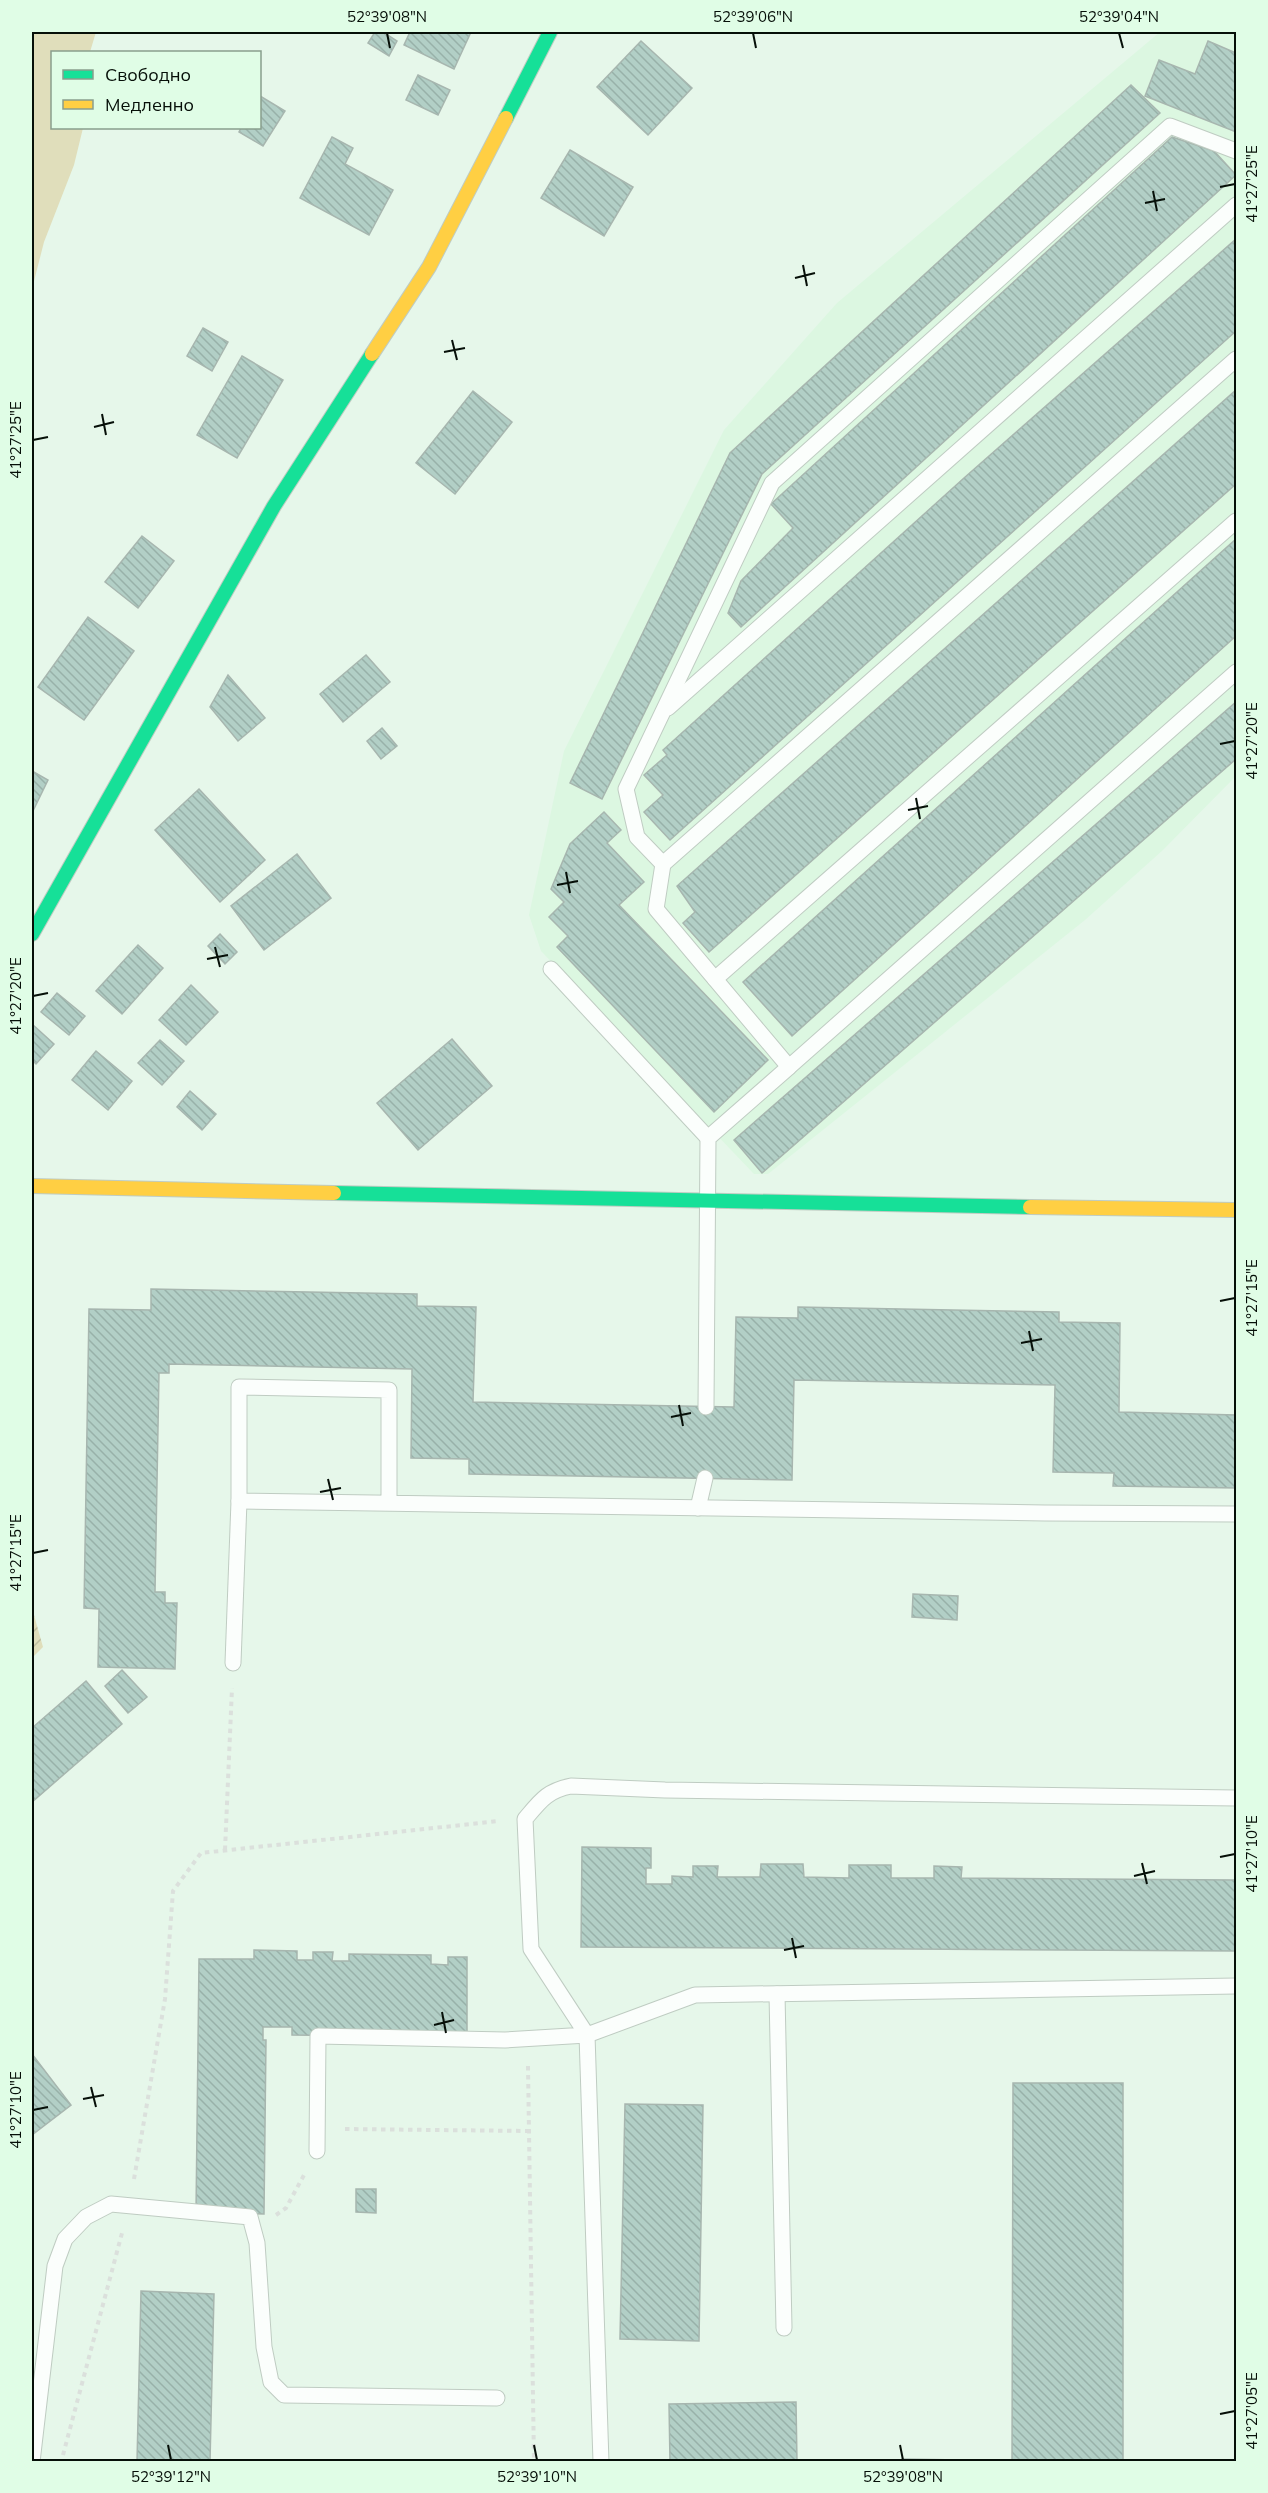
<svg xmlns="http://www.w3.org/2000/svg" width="1268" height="2493" viewBox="0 0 1268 2493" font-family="Mulish,sans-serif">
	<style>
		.built { fill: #dcf7e1 }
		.grass { fill: #e0debb }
		.garden { fill: url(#garden-furrows) }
		.building { fill: url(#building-back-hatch); stroke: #a7b6af; stroke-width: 1.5 }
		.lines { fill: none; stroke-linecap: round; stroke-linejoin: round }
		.lane-casing { stroke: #bfccc2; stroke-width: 17 }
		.fast-casing { stroke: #bfccc2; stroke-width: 16 }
		.slow-casing { stroke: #bfccc2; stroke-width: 16 }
		.path { stroke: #dbe0dc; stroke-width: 4; stroke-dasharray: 4.5 4.5; stroke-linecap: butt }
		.lane { stroke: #fbfefc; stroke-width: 15 }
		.fast { stroke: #16e098; stroke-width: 14 }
		.slow { stroke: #ffcf43; stroke-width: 14 }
		.ticks { fill: none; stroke: #060f08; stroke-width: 2 }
		.neatline { fill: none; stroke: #060f08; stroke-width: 2 }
		.ticks-label { font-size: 15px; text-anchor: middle; fill: #060f08 }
	</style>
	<defs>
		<pattern id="garden-furrows" width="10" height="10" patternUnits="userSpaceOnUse" patternTransform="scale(1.5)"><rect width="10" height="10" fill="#e0debb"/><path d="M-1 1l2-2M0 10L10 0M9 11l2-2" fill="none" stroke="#bfbd9f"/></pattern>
		<pattern id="building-back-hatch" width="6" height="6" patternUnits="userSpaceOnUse" patternTransform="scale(1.5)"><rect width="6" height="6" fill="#b2cfc6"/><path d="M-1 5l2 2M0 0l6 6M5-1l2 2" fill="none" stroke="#98b1a9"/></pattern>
	</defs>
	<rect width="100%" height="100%" fill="#e6f7ea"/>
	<!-- built -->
	<polygon class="built" points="1160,32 1236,32 1236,776 1163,850 1085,920 768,1174 754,1174 541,951 529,915 564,751 724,430 837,303"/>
	<!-- grass -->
	<polygon class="grass" points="32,32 96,32 90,52 52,52 52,128 83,128 74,165 44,242 32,289"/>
	<!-- garden -->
	<polygon class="garden" points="32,1608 43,1647 32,1658"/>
	<!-- building -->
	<g class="building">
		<polygon points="375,32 383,32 397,41 389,56 368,43"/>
		<polygon points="410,32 471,32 454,69 404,45"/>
		<polygon points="641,41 692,88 648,135 597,87"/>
		<polygon points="1208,41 1236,53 1236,132 1145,96 1159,60 1195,74"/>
		<polygon points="418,75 450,90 438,115 406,100"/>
		<polygon points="1131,85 1160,113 762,474 602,799 570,783 730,453"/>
		<polygon points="260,96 285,111 263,146 239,132 241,128 260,128"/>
		<polygon points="332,137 353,148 345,164 393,190 369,235 300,198"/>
		<polygon points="1172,137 1214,151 1236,175 741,627 728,613 741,581 793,528 771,504"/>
		<polygon points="570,150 633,187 604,236 541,198"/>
		<polygon points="1236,239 1236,331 670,840 644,812 663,795 644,775 667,755 663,750 964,478"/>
		<polygon points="203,328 228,342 212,371 187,356"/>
		<polygon points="242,356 283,380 237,458 197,435"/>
		<polygon points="1236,390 1236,484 709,952 683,923 695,912 677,886"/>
		<polygon points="473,391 512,422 455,494 416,463"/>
		<polygon points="142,536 174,561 138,608 105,582"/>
		<polygon points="1236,539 1236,636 792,1036 743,982"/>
		<polygon points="88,617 134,651 84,720 38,687"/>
		<polygon points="366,655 390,682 343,722 320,694"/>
		<polygon points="228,675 265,718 238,741 210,707"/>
		<polygon points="1236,702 1236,759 762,1173 734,1140"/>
		<polygon points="382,728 397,746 381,759 367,741"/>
		<polygon points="32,771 48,780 32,813"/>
		<polygon points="199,789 265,860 220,902 155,830"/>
		<polygon points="604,812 621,830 607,843 644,882 619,905 768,1060 714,1112 557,947 568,936 549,917 564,902 551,889 570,844"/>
		<polygon points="297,854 331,898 264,950 231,906"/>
		<polygon points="220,934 237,952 225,964 208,946"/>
		<polygon points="138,945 163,968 122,1014 96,991"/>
		<polygon points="191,985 218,1012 186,1045 159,1020"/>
		<polygon points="57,993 85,1016 69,1035 41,1012"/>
		<polygon points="32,1024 54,1044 36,1064 32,1060"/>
		<polygon points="452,1039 492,1086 418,1150 377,1103"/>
		<polygon points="160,1040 184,1061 162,1085 138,1063"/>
		<polygon points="96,1051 132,1081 108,1110 72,1080"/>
		<polygon points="190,1091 216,1114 202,1130 177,1107"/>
		<polygon points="151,1289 417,1294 417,1306 476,1307 473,1402 734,1407 736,1317 798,1318 798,1307 1059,1312 1059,1322 1120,1323 1119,1412 1236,1415 1236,1488 1113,1486 1114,1473 1053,1472 1055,1385 794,1380 792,1480 469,1474 469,1459 411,1458 412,1369 169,1364 169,1373 159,1373 155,1592 165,1592 165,1603 177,1603 175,1669 98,1667 99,1609 84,1608 89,1309 151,1310"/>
		<polygon points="913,1594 958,1596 957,1620 912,1617"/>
		<polygon points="122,1670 147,1697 128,1713 105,1686"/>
		<polygon points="86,1681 122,1724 32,1802 32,1728"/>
		<polygon points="582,1847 651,1848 651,1868 646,1868 646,1884 672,1884 672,1876 693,1877 693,1866 718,1866 717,1877 760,1877 761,1864 803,1864 804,1877 849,1878 849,1865 891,1865 891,1878 934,1878 934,1866 962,1867 961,1878 1236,1880 1236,1951 581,1947"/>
		<polygon points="254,1950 297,1951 297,1960 313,1960 313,1952 333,1952 332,1961 349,1961 349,1954 431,1955 431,1964 448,1965 448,1957 467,1957 467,2037 292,2035 292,2027 263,2027 263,2040 266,2040 264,2214 196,2213 199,1959 254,1959"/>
		<polygon points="32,2054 71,2105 32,2135"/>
		<polygon points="1013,2083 1123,2083 1123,2462 1012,2462"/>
		<polygon points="625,2104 703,2105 699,2341 620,2339"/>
		<polygon points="356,2189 376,2189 376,2213 356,2212"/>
		<polygon points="141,2291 214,2294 210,2462 137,2462"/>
		<polygon points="796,2402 797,2462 670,2462 669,2404"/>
		<polygon points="902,2459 960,2460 960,2462 902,2462"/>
	</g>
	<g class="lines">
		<!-- lane casing -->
		<g class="lane-casing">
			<g id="lane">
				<polyline points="1236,151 1170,126 772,483 626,789 637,837 663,864 656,909 789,1067 1236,672"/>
				<polyline points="668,708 1236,205"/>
				<polyline points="663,864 1236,359"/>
				<polyline points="551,969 708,1138"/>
				<polyline points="715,979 1236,521"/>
				<polyline points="706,1407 708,1138 789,1067"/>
				<polyline points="389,1503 389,1390 239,1387 239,1501 1045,1513 1236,1514"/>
				<polyline points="698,1508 705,1478"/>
				<polyline points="233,1663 239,1501"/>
				<polyline points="777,1994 784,2328"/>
				<path d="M317,2151l1,-115 187,4 82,-5 -56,-86 -6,-130c16,-19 22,-28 46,-33l94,4 571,8"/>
				<polyline points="32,2462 55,2266 65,2239 86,2217 111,2204 250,2217 257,2243 264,2347 271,2382 284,2395 497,2398"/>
				<polyline points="601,2462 587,2035 695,1995 1236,1986"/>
			</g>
		</g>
		<!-- fast casing -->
		<g class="fast-casing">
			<g id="fast">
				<polyline points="506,118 550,32"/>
				<polyline points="32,934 274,506 372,354"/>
				<polyline points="334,1193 1030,1207"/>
			</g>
		</g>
		<!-- slow casing -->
		<g class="slow-casing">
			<g id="slow">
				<polyline points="372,354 429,267 506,118"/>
				<polyline points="32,1186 334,1193"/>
				<polyline points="1030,1207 1236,1210"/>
			</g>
		</g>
		<!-- path -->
		<g class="path">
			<polyline points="225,1850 232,1688"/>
			<polyline points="528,2066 534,2462"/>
			<polyline points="345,2129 529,2131"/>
			<polyline points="134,2179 165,1999 173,1891 201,1853 499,1821"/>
			<polyline points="276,2215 286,2208 304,2175"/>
			<polyline points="63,2455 122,2233"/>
		</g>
		<!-- lane -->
		<use href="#lane" class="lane"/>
		<!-- fast -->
		<use href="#fast" class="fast"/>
		<!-- slow -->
		<use href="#slow" class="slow"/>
	</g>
	<!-- ticks -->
	<path class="ticks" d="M387,33l3,15M753,33l3,15M1119,33l4,15M1220,187l15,-3M1153,191l4,20M1145,203l20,-4M803,265l4,21M795,278l20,-5M452,340l5,20M444,352l21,-4M102,414l4,21M94,427l20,-5M33,440l15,-3M1220,744l15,-3M916,798l4,21M908,810l20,-4M566,872l4,21M557,885l21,-4M215,947l5,20M207,959l21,-4M33,996l15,-3M1220,1301l15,-3M1029,1331l4,20M1021,1343l21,-4M679,1405l4,21M671,1417l20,-4M328,1479l5,21M320,1492l21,-4M33,1553l15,-3M1220,1857l15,-3M1142,1863l5,21M1134,1876l21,-5M792,1938l4,20M784,1950l20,-4M442,2012l4,21M434,2025l20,-5M91,2087l5,20M83,2099l21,-4M33,2110l15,-3M1220,2414l15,-3M168,2445l3,15M534,2445l3,15M900,2445l3,15"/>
	<!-- border -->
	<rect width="1268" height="2493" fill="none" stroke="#e0fde6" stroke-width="66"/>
	<!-- legend -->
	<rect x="51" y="51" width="210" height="78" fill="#e0fde6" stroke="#899e8d" stroke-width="1.5"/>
	<rect x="63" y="70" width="30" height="9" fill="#16e098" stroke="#899e8d" stroke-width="1.5"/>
	<text x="105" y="81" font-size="18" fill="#060f08">Свободно</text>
	<rect x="63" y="100" width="30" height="9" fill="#ffcf43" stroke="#899e8d" stroke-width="1.5"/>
	<text x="105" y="111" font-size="18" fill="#060f08">Медленно</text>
	<rect x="33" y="33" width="1202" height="2427" class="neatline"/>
	<g class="ticks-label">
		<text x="387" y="22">52°39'08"N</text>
		<text x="753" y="22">52°39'06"N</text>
		<text x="1119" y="22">52°39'04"N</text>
		<text transform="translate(1252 184) rotate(-90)" y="5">41°27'25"E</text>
		<text transform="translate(16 440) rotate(-90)" y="5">41°27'25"E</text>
		<text transform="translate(1252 741) rotate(-90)" y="5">41°27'20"E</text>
		<text transform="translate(16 996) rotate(-90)" y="5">41°27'20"E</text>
		<text transform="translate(1252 1298) rotate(-90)" y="5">41°27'15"E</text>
		<text transform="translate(16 1553) rotate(-90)" y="5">41°27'15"E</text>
		<text transform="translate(1252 1854) rotate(-90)" y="5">41°27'10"E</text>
		<text transform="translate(16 2110) rotate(-90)" y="5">41°27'10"E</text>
		<text transform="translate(1252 2411) rotate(-90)" y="5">41°27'05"E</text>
		<text x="171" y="2482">52°39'12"N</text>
		<text x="537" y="2482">52°39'10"N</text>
		<text x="903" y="2482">52°39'08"N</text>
	</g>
</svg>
